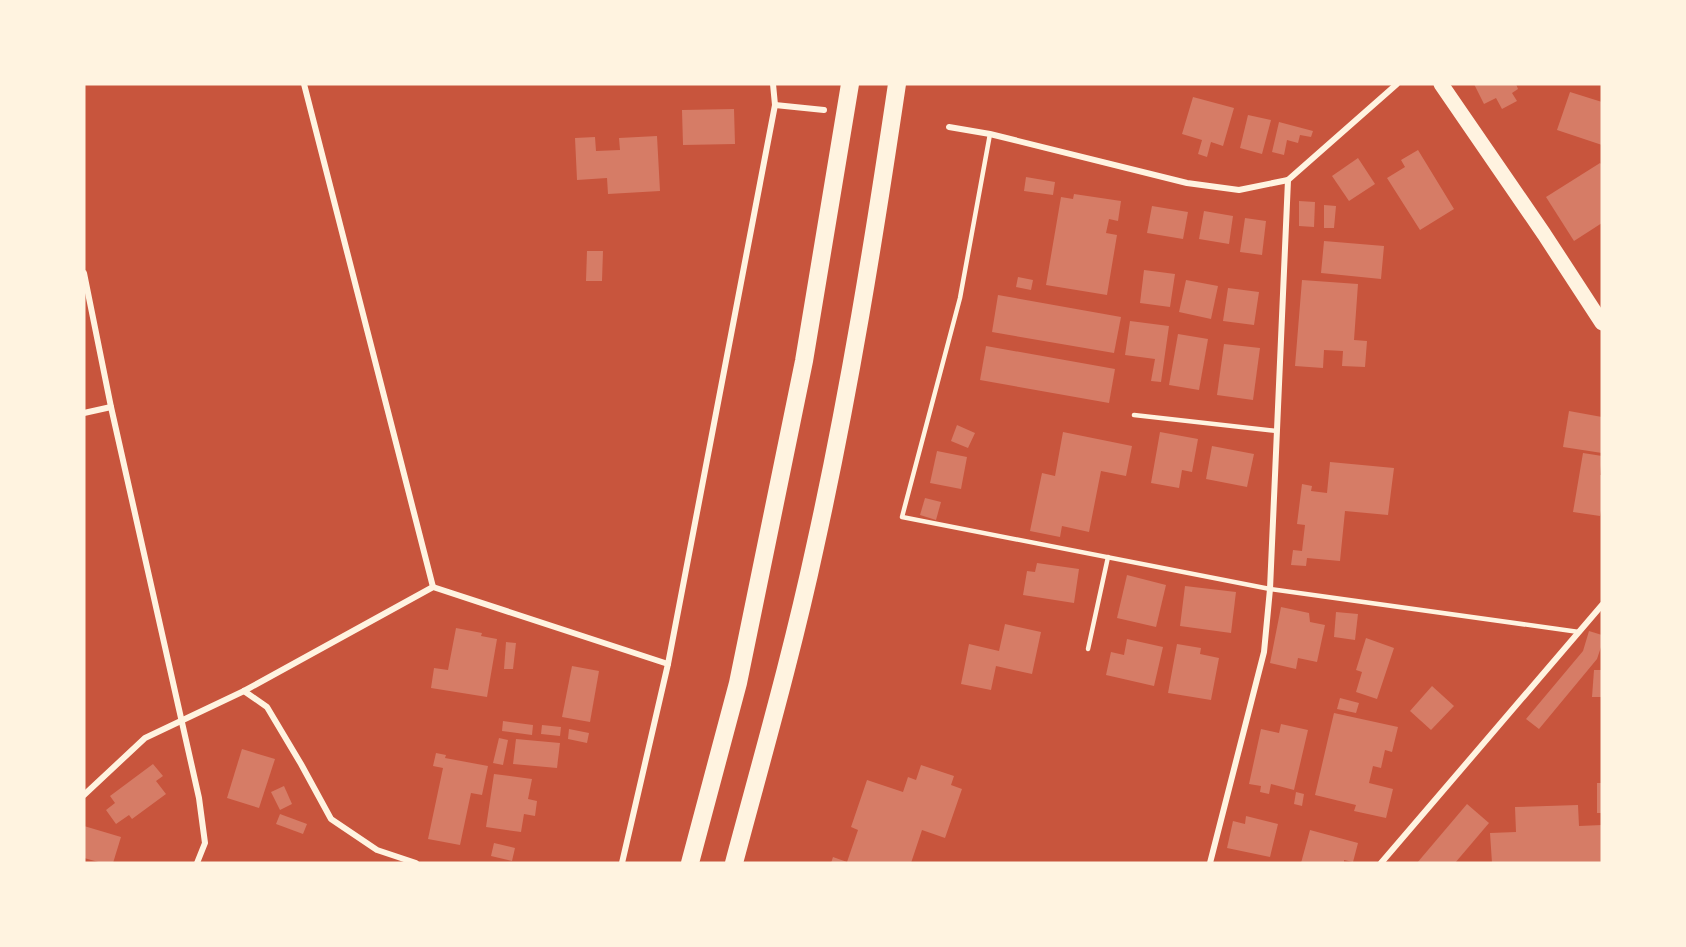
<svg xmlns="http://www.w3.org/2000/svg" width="1686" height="947" viewBox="0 0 1686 947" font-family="'PT Serif',serif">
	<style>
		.building { fill: #d67c66 }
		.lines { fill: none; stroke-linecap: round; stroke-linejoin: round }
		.service { stroke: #fff3e0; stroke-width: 4.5 }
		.minor { stroke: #fff3e0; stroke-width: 6 }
		.primary { stroke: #fff3e0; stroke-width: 15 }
		.motorway { stroke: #fff3e0; stroke-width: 18 }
	</style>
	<rect width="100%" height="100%" fill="#c8553d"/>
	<!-- building -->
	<g class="building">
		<polygon points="1474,84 1516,84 1518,89 1512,93 1517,101 1502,109 1496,98 1484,104"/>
		<polygon points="1570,92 1602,102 1602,145 1557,130"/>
		<polygon points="1193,97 1234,108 1223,146 1211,142 1207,157 1198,154 1202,140 1182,134"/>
		<polygon points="734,109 735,144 683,145 682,110"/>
		<polygon points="1248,115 1271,120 1262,154 1240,148"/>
		<polygon points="1279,122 1313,131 1311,137 1300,135 1298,143 1287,140 1284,155 1272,152"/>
		<polygon points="657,136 660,191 608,194 607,178 577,180 575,138 595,137 596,151 620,150 619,138"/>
		<polygon points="1418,150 1454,209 1420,230 1387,178 1405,167 1401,160"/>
		<polygon points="1358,158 1375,184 1349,201 1332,176"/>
		<polygon points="1600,163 1602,165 1602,223 1574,241 1546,197"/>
		<polygon points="1026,177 1055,182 1053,195 1024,191"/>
		<polygon points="1074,194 1121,201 1118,221 1109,219 1106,233 1117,235 1107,295 1046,285 1061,197 1073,199"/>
		<polygon points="1299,201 1315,202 1314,227 1299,226"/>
		<polygon points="1324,205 1336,206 1334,228 1324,228"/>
		<polygon points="1152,206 1188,212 1183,239 1147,233"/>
		<polygon points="1204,211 1233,216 1229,244 1199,239"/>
		<polygon points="1245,218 1266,221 1262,255 1240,252"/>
		<polygon points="1324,241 1384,246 1381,279 1321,273"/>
		<polygon points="587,251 603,251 602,281 586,281"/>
		<polygon points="1144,270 1175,274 1170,307 1140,303"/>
		<polygon points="1018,277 1033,280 1031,290 1016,287"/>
		<polygon points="1186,280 1218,286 1211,319 1179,312"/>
		<polygon points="1302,280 1358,284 1354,340 1367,341 1365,367 1342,366 1343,351 1324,350 1323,368 1295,366"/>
		<polygon points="1228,288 1259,292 1254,325 1223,321"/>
		<polygon points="998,295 1121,317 1114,353 992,332"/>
		<polygon points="1130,321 1169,326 1161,382 1151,381 1155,359 1125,355"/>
		<polygon points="1178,334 1208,339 1199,390 1169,385"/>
		<polygon points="1224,344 1260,348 1253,400 1217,395"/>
		<polygon points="986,346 1115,369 1109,403 980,380"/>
		<polygon points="1569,411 1602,417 1602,453 1563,447"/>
		<polygon points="957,425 975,433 968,448 951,441"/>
		<polygon points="1063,432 1132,446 1126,476 1101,471 1089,532 1062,526 1060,537 1030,531 1042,473 1055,476"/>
		<polygon points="1160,432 1198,439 1192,472 1182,470 1179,488 1151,483"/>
		<polygon points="1212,446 1254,454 1247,487 1206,479"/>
		<polygon points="937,451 967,457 961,489 930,483"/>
		<polygon points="1583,453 1602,456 1600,475 1602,475 1602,505 1600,516 1573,512"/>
		<polygon points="1330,462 1394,468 1388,515 1345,511 1340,561 1307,558 1306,566 1291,565 1293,550 1302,551 1305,525 1297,524 1302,484 1312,486 1311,491 1327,493"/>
		<polygon points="925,498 941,502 936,520 920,515"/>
		<polygon points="1037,563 1079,569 1074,603 1023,595 1027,571 1035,572"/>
		<polygon points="1127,575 1166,585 1156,627 1117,618"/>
		<polygon points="1185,586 1236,592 1231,633 1180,626"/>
		<polygon points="1281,607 1309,613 1310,622 1325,625 1317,662 1298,658 1296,669 1270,663"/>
		<polygon points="1336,612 1358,614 1355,640 1334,637"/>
		<polygon points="1005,624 1041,632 1032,674 996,666 991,690 961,684 969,644 999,651"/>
		<polygon points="456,628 482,633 481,636 497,639 487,697 431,688 434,668 448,670"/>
		<polygon points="1589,631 1602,635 1602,644 1597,659 1539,729 1526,719 1583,651"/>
		<polygon points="1366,638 1394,648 1377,699 1356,692 1362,672 1356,670"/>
		<polygon points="1127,639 1163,647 1154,686 1106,675 1111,652 1124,655"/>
		<polygon points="506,642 516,643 513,669 504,669"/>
		<polygon points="1177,644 1201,648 1200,654 1219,658 1211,700 1168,693"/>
		<polygon points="572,666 599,671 590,722 562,717"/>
		<polygon points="1594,670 1602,670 1602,697 1592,697"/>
		<polygon points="1432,686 1454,706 1431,730 1410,711"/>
		<polygon points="1340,698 1359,703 1356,713 1337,709"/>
		<polygon points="1334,713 1398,727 1392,752 1385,750 1381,768 1373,766 1369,783 1393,789 1386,818 1354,811 1356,805 1315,795"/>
		<polygon points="503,721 533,725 532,735 502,731"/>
		<polygon points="1281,724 1308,730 1294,790 1271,784 1269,794 1260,792 1261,786 1249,784 1261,729 1279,733"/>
		<polygon points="542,725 561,727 560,736 541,734"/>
		<polygon points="569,729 589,733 587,743 568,739"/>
		<polygon points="499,738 508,740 503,765 493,763"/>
		<polygon points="516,739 560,743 557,768 513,764"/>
		<polygon points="242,749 275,759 259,808 227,798"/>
		<polygon points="436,753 446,755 445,758 488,766 482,795 471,793 460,845 428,839 443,768 433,766"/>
		<polygon points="153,764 163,776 156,781 166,794 132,819 129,815 116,824 106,810 115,803 110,796"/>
		<polygon points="921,765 954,776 951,785 962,789 945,838 922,830 911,863 831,863 833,857 847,862 858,830 851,827 867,780 903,792 908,777 916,780"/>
		<polygon points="494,774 532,779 528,799 537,801 535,816 524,814 521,832 486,827"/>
		<rect x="1597" y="783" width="5" height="30"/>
		<polygon points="284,786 292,804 280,810 271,792"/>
		<polygon points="1296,792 1304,794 1302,806 1294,804"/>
		<polygon points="1467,804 1489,823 1455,863 1417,863"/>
		<polygon points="1578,805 1579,826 1602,825 1602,863 1492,863 1490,833 1516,832 1515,807"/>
		<polygon points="280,814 307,824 303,834 276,824"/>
		<polygon points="1246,816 1278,824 1270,857 1227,848 1233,821 1245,824"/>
		<polygon points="84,826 121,837 113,863 102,863 84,858"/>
		<polygon points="1310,830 1358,843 1353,862 1344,860 1344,863 1301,863"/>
		<polygon points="494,843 515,848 512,861 491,856"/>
	</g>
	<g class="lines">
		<!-- service -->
		<g class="service">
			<polyline points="990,134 960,298 902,517 1270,589 1579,632"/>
			<polyline points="1134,415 1277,431"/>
			<polyline points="1088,649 1108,557"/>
		</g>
		<!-- minor -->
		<g class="minor">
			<polyline points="304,84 433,587"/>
			<polyline points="775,105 824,110"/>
			<polyline points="949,127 990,134 1187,183 1239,190 1288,180 1397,84"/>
			<polyline points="84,273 111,407 199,798 205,843 197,863"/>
			<polyline points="84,413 111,407"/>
			<polyline points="244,691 267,707 301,764 331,819 377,850 416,863"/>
			<polyline points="84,795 145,738 244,691 433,587 668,664"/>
			<polyline points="622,863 668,664 775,105 773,84"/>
			<polyline points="1210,863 1264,652 1270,589 1288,180"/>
			<polyline points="1381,863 1602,605"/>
		</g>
		<!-- primary -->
		<polyline class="primary" points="1441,84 1544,234 1602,323"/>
		<!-- motorway -->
		<g class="motorway">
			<polyline points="690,863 738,683 804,361 850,84"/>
			<path d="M734,863c28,-105 58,-209 81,-316 34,-153 59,-308 82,-463"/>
		</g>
	</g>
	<!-- border -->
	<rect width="1686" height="947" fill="none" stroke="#fff3e0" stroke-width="171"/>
</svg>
